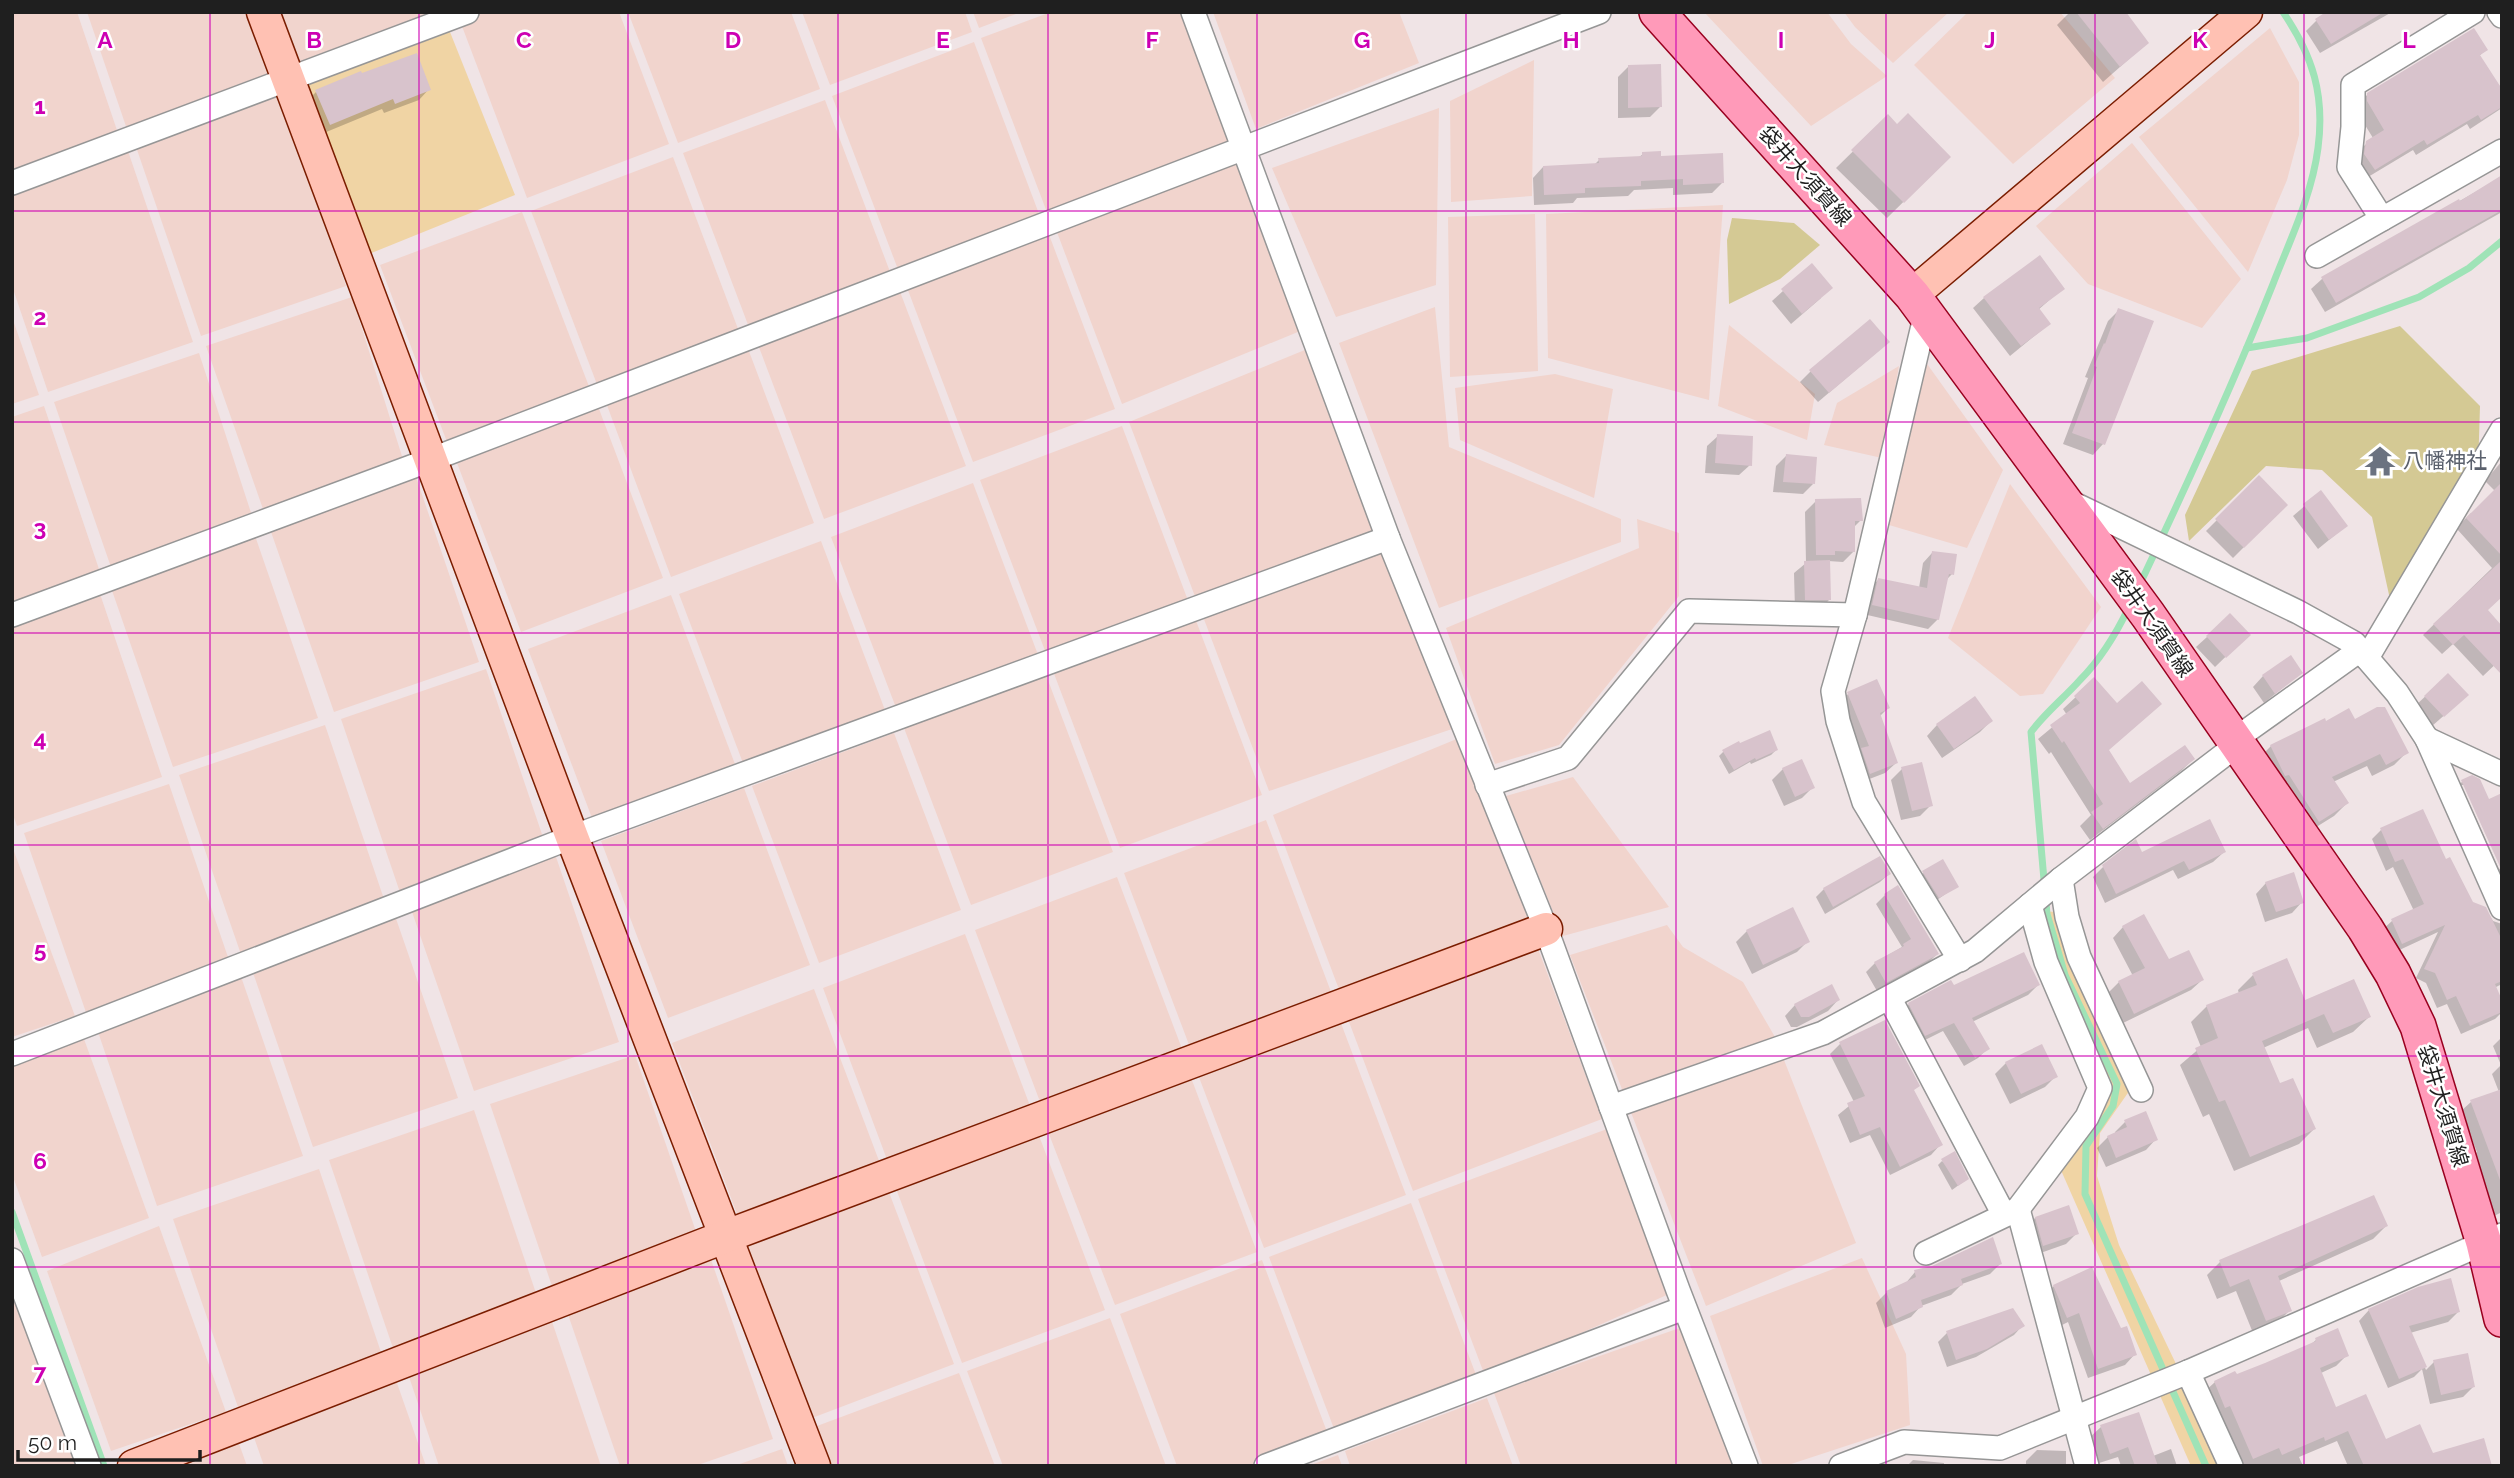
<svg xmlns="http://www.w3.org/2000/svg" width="2514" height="1478" viewBox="0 0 2514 1478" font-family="Raleway,'Noto Sans JP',sans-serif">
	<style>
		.farmland { fill: #f1d4cd }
		.grass { fill: #f0d4a4 }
		.forest { fill: #d4c994 }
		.shadow { fill: #0003 }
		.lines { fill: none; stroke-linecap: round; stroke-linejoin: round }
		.stream { stroke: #9fe3b7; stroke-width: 7 }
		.building { fill: #d8c3cc }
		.street-casing { stroke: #969696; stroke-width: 26 }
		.secondary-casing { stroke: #7b1d00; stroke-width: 35 }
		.primary-casing { stroke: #99001f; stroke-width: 38 }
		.street { stroke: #fff; stroke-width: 23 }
		.secondary { stroke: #ffc1b3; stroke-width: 32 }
		.primary { stroke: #ff9ab9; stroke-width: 35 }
		.grid { fill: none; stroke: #cd00b3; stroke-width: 2; stroke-opacity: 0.55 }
		.labels { text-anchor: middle; stroke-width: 5; stroke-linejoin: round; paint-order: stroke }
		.street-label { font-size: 21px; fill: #1f1f1f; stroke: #fff }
		.worship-label { font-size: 21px; fill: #5b616d; stroke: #fff; text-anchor: start }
		.grid-label { font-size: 23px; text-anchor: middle; font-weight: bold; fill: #cd00b3; stroke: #fff; stroke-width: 5; stroke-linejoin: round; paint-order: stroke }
	</style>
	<rect width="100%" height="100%" fill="#f0e4e6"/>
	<!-- farmland -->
	<g class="farmland">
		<polygon points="12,12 77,12 123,148 12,185"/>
		<polygon points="87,12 249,12 276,92 131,141"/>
		<polygon points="282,12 445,12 302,73"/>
		<polygon points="483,12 619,12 669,144 527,198 460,21"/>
		<polygon points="628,12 791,12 820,89 678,143"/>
		<polygon points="802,12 965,12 972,32 830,85"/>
		<polygon points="973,12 1021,12 979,28"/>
		<polygon points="1051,12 1185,12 1238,152 1048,215 981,38"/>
		<polygon points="1213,12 1399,12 1419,63 1256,129"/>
		<polygon points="1704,12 1827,12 1851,44 1887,76 1811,126"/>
		<polygon points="1844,12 1949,12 1893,63 1855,27"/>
		<polygon points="1968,12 2060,12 2115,78 2013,164 1914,65"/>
		<polygon points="2270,28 2299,82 2299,135 2287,180 2248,272 2139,137"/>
		<polygon points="974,42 1041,219 899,272 832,96"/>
		<polygon points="1534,60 1532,196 1451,202 1450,101"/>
		<polygon points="281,95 346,286 201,336 135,144"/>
		<polygon points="825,100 892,277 750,330 683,153"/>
		<polygon points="1439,108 1436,285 1336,317 1272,168"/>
		<polygon points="2132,143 2241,279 2202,328 2088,284 2036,226"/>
		<polygon points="128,151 193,342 48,392 12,286 12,190"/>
		<polygon points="673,157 740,334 598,387 531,211"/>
		<polygon points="1248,160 1310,327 1122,404 1055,227"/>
		<polygon points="1723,205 1709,400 1548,358 1546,214"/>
		<polygon points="522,212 590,389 447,442 380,265"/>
		<polygon points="1535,214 1538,371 1450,377 1448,217"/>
		<polygon points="1048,232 1115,409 973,462 906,285"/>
		<polygon points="899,289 966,466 824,519 757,342"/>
		<polygon points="352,297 406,469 414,471 479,662 334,712 206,346"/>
		<polygon points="1435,307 1449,447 1621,519 1621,542 1439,608 1339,343"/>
		<polygon points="12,317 39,395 12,404"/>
		<polygon points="1729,325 1815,394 1807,440 1718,406"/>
		<polygon points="1317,345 1385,530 1196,599 1129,422"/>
		<polygon points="747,346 814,523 671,577 605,400"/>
		<polygon points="199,353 255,525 252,527 318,718 173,767 107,576 113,573 54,402"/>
		<polygon points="1925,361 2003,470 1967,548 1889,525"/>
		<polygon points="1899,366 1882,458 1824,445 1837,403"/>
		<polygon points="1555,374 1613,389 1594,498 1460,440 1455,388"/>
		<polygon points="596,401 663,578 521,632 454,455"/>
		<polygon points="44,406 103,581 97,585 162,777 17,826 12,812 12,417"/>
		<polygon points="1122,426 1189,603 1047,656 980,480"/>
		<polygon points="973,483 1040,660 898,713 831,537"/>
		<polygon points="2010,484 2101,607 2043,694 2020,696 1948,638"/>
		<polygon points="1637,519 1679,533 1679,596 1559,745 1495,764 1446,628 1639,548"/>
		<polygon points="821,541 888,718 746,771 679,594"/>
		<polygon points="1380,542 1455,728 1269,791 1202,614"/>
		<polygon points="671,595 738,772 595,826 528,649"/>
		<polygon points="1195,618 1262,795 1120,848 1053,671"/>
		<polygon points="486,669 548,852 554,851 619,1042 474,1091 411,909 406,910 341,719"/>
		<polygon points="1046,675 1113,852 971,905 904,728"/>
		<polygon points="325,725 387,908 392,907 458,1098 313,1147 250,964 245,966 179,775"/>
		<polygon points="894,733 961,910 819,963 752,786"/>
		<polygon points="1459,738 1530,918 1340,992 1273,815"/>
		<polygon points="1573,777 1669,907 1563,936 1506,796"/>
		<polygon points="169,784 231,966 237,965 303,1156 157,1206 95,1023 90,1024 24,833"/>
		<polygon points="744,788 810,965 668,1018 601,841"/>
		<polygon points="1266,820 1333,997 1191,1050 1124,873"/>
		<polygon points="12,846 75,1016 12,1037"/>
		<polygon points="1117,877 1184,1054 1042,1107 975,930"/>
		<polygon points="1667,925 1683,947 1743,982 1775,1037 1856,1243 1706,1306 1570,955"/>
		<polygon points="965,934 1032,1111 889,1165 823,988"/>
		<polygon points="1534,938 1602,1119 1413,1191 1346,1014"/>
		<polygon points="814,989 881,1166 739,1219 672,1043"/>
		<polygon points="1339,1018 1406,1195 1264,1248 1197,1072"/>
		<polygon points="84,1039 149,1218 42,1257 12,1174 12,1066"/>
		<polygon points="635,1055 701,1246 555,1295 490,1104"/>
		<polygon points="1190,1075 1257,1252 1115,1305 1047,1129"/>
		<polygon points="474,1110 539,1302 394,1351 329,1160"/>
		<polygon points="1607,1129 1678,1290 1485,1376 1418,1199"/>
		<polygon points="1038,1133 1105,1310 962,1363 895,1186"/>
		<polygon points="319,1169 384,1361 239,1410 173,1219"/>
		<polygon points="887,1187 954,1364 812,1418 745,1241"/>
		<polygon points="1411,1203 1478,1380 1336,1434 1269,1257"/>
		<polygon points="159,1226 226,1412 111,1451 47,1271"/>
		<polygon points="707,1248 773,1439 695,1466 620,1466 562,1297"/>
		<polygon points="1862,1258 1906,1354 1910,1425 1785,1466 1763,1466 1710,1316"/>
		<polygon points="1262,1260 1329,1437 1254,1466 1177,1466 1120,1314"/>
		<polygon points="21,1294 85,1466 12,1466 12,1297"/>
		<polygon points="546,1304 601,1466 439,1466 401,1353"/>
		<polygon points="1110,1318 1166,1466 1003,1466 967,1371"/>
		<polygon points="1691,1324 1746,1466 1521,1466 1494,1393"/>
		<polygon points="390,1363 426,1466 264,1466 245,1412"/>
		<polygon points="959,1373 995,1466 832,1466 817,1426"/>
		<polygon points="1487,1398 1513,1466 1350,1466 1345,1451"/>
		<polygon points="237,1438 247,1466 165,1466"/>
		<polygon points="782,1449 788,1466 734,1466"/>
		<polygon points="1338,1455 1342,1466 1308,1466"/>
	</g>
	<!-- grass -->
	<g class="grass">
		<polygon points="450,32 515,195 369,254 302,87"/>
		<polygon points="2031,911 2060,912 2132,1087 2100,1133 2097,1176 2119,1245 2225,1466 2191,1466 2060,1168 2104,1090"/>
	</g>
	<!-- forest -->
	<g class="forest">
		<polygon points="1732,218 1794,223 1820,245 1780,279 1729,304 1727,240"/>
		<polygon points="2400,326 2480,406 2478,470 2393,613 2372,517 2322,470 2266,466 2189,541 2185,515 2252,371"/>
	</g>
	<!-- shadow -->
	<g class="shadow">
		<polygon points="2070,12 2124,12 2147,43 2103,82 2057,25"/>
		<polygon points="2330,12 2392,12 2320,53 2306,31 2317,20"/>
		<polygon points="2486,50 2479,56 2502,93 2502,108 2470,129 2467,124 2416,155 2413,150 2363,180 2356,153 2373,138 2357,112 2357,105 2368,94"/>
		<polygon points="1629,66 1660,107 1650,117 1618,118 1618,77"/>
		<polygon points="429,89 419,100 384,113 382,109 319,135 306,102 316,92"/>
		<polygon points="1888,117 1897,126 1949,157 1887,218 1836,168"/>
		<polygon points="1643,154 1722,183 1712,193 1673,195 1673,188 1634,190 1628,196 1577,198 1573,203 1534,205 1533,178 1543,167 1594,165 1599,160 1638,158"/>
		<polygon points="2502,177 2502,212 2325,312 2311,289 2322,279"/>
		<polygon points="1812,265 1821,298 1791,324 1772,301"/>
		<polygon points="2062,289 2038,310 2049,324 2010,356 1973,308 1984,298"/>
		<polygon points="2119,310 2152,322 2103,444 2093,455 2063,444 2088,378 2085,377 2108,321"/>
		<polygon points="1877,352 1818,402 1800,382 1811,371"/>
		<polygon points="1718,436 1750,465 1739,475 1705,473 1707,446"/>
		<polygon points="1786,456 1813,484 1803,494 1773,492 1776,466"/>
		<polygon points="2502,461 2502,498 2485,481"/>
		<polygon points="2259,478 2286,505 2233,558 2206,531"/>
		<polygon points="2321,492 2346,526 2318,549 2293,516"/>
		<polygon points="1816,501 1861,520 1853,528 1854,551 1843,562 1828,561 1829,600 1819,610 1795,610 1794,573 1806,563 1805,512"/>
		<polygon points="2502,509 2502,596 2486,611 2502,658 2483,676 2453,644 2442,654 2423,635 2492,568 2457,529 2459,525 2471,513"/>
		<polygon points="1932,553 1952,574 1946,580 1938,619 1928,629 1863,614 1869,589 1879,579 1919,588 1923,563"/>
		<polygon points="2248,635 2215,667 2196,647 2207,637"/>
		<polygon points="2301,673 2264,703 2253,687 2263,676"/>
		<polygon points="2448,675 2456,705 2432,726 2414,707"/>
		<polygon points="2094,680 2108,751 2130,786 2193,759 2181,771 2090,840 2080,826 2091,815 2051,752 2049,754 2038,739 2067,715 2063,709"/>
		<polygon points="1848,694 1888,708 1879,717 1896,763 1885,773 1859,783 1838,704"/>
		<polygon points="1991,721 1980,732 1942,758 1927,736 1937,725"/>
		<polygon points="2355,721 2407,752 2394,765 2372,776 2367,766 2333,782 2347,803 2334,816 2305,834 2258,759 2271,746 2325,724"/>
		<polygon points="1776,750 1771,755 1751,764 1750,762 1729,774 1719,756 1724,751"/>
		<polygon points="1801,761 1813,787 1802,798 1784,806 1772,780 1783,769"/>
		<polygon points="1902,769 1931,805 1920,816 1901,820 1891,780"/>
		<polygon points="2472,777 2488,802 2502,868 2465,785 2461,785 2499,869 2502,868 2502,885 2452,791 2462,782"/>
		<polygon points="2381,830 2445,862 2472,904 2485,908 2493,921 2502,924 2502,984 2494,988 2502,1012 2495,1019 2461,1034 2447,1004 2437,1008 2426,983 2416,978 2438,932 2393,953 2382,930 2392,921 2414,911 2393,867 2386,871 2372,839"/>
		<polygon points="2224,852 2213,862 2178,879 2173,870 2105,903 2093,877 2104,866 2142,854"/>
		<polygon points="1923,873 1957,886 1934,902 1919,877"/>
		<polygon points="1889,874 1880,882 1825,914 1816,897 1824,889"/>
		<polygon points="2266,883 2302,902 2292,913 2265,922 2256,894"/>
		<polygon points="1885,895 1937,954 1928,963 1877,991 1866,972 1875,963 1902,947 1876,904"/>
		<polygon points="2123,927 2168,961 2202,980 2191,990 2123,1023 2108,993 2119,982 2133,976 2113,938"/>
		<polygon points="1747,931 1808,941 1797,952 1752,974 1736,942"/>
		<polygon points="2253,975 2304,1003 2369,1017 2353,1032 2317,1048 2308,1028 2263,1048 2279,1086 2314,1129 2299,1144 2234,1171 2209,1114 2203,1117 2180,1065 2201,1047 2191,1022 2207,1006 2239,994 2238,990"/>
		<polygon points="2038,985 2028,995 1972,1022 1988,1048 1978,1058 1964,1066 1943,1031 1915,1045 1899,1014 1909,1004 1953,988"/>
		<polygon points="1838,1000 1828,1011 1797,1027 1791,1027 1785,1016 1795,1005"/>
		<polygon points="1884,1022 1913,1091 1940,1145 1931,1155 1890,1175 1870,1135 1850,1143 1838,1115 1854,1102 1830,1054 1840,1044"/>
		<polygon points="2502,1037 2502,1212 2492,1217 2482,1198 2488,1191 2474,1155 2477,1152 2461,1111 2471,1102 2499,1092 2492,1074 2501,1065 2493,1046"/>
		<polygon points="2006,1063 2056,1076 2045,1087 2010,1104 1995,1074"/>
		<polygon points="2125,1122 2156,1139 2146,1150 2106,1167 2097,1148 2108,1137 2115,1134 2115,1132"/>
		<polygon points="1942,1161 1967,1179 1952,1190 1938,1165"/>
		<polygon points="2035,1218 2077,1233 2066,1244 2032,1256 2025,1229"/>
		<polygon points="2386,1226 2373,1239 2279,1281 2290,1310 2277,1323 2253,1333 2236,1291 2217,1299 2207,1275 2220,1262"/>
		<polygon points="2000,1264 1990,1274 1962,1284 1951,1295 1921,1306 1911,1317 1885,1328 1876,1303 1887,1292 1905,1284 1915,1272"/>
		<polygon points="2054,1286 2135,1354 2125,1365 2088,1378 2068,1322 2056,1328 2043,1297"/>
		<polygon points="2013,1310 2022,1326 2014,1335 1976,1357 1947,1367 1938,1342 1947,1333"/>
		<polygon points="2369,1310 2458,1312 2448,1322 2410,1333 2426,1370 2434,1362 2473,1387 2463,1397 2430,1404 2422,1369 2414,1377 2388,1388 2359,1321"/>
		<polygon points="2316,1340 2347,1355 2336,1366 2321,1373 2335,1409 2385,1441 2410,1466 2348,1466 2337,1441 2299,1457 2303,1466 2240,1466 2203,1393 2215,1382 2236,1377 2310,1345"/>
		<polygon points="2137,1414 2153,1456 2171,1449 2177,1466 2121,1466 2118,1457 2099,1463 2090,1437 2101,1427"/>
		<polygon points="2037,1450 2066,1451 2066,1466 2026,1466 2026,1461"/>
		<polygon points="1913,1460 1944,1463 1944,1466 1907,1466"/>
	</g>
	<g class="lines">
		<!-- stream -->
		<g class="stream">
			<polyline points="2247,348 2307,338 2419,297 2469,268 2502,241"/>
			<path d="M2139,586c47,-99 93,-199 134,-302 17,-44 39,-89 45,-136 7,-53 -5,-92 -35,-136"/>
			<path d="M2129,607c-12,25 -29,53 -49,73 -16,18 -35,33 -49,52l16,182 18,61 52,109 -4,22 -27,40 -1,48 121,272"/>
			<polyline points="12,1212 104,1466"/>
		</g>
	</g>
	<!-- building -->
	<g class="building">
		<polygon points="2076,12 2126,12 2149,43 2120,67"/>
		<polygon points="2326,12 2384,12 2331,44 2315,19"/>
		<polygon points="2474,28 2488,50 2480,55 2502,89 2502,107 2481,120 2478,115 2427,145 2424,140 2375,170 2364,154 2366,141 2384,130 2367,101 2367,93"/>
		<polygon points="417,53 431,90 395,104 393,99 330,125 315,90 361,71 362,73"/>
		<polygon points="1661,64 1662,107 1628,108 1628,65"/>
		<polygon points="1908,113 1951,157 1904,203 1851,150 1888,114 1897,124"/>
		<polygon points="1661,151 1661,156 1723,153 1724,183 1683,185 1683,179 1641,181 1641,186 1585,188 1585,193 1544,195 1543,166 1599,163 1598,158 1642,156 1642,152"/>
		<polygon points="2502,175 2502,210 2336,303 2321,277 2459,199 2460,201"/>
		<polygon points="2040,255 2065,289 2039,308 2051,324 2021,346 1983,297"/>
		<polygon points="1812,263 1833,288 1802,314 1781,289"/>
		<polygon points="2118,308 2154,321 2105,445 2072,433 2097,367 2094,366 2104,343 2105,344"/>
		<polygon points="1870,319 1890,342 1829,393 1809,370"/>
		<polygon points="1717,434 1753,436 1752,466 1715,463"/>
		<polygon points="1786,454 1817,457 1815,484 1783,482"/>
		<polygon points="2259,475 2288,505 2244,548 2215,519"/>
		<polygon points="2502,482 2502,556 2466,518"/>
		<polygon points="2321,490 2348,526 2329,540 2303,504"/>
		<polygon points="1861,498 1863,521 1855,521 1855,552 1835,551 1835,555 1816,555 1815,499"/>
		<polygon points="1932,551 1957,554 1954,575 1949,574 1939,620 1872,605 1878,578 1927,588"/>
		<polygon points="1830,560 1831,600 1805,600 1804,561"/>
		<polygon points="2502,560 2502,597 2488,610 2502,626 2502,675 2464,635 2453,645 2433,624"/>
		<polygon points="2230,613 2251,635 2226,658 2206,636"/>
		<polygon points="2291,655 2303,673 2275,694 2262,675"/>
		<polygon points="2448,673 2469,695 2444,717 2424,696"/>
		<polygon points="2094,677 2117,703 2142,681 2162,704 2109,750 2130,783 2185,745 2195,759 2103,829 2091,812 2103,804 2064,741 2062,743 2050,725 2080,703 2074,696"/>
		<polygon points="1877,679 1890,708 1880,713 1898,763 1870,774 1861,748 1869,746 1847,692"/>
		<polygon points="1975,696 1993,721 1954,749 1936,724"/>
		<polygon points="2377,707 2385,707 2409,753 2386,765 2380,754 2332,777 2349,803 2319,822 2289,775 2285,776 2270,745 2325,718 2326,721 2349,708 2355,719"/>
		<polygon points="1770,730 1778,750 1756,760 1755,758 1734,770 1722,750 1739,741 1740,743"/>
		<polygon points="1802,759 1815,788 1795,797 1782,768"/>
		<polygon points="1922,762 1933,806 1912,811 1901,767"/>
		<polygon points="2472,775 2480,779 2489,799 2502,793 2502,871 2461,780"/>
		<polygon points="2423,809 2446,859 2450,857 2473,902 2486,907 2502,940 2502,981 2495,984 2502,1000 2502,1012 2470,1026 2456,996 2447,1000 2435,973 2424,969 2445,925 2402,944 2391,919 2424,904 2403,859 2395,862 2380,828"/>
		<polygon points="2210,819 2226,852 2189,870 2184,861 2116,894 2102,865 2136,839 2142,852"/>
		<polygon points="1880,856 1891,874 1833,907 1823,888"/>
		<polygon points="1943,859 1959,887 1939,898 1922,871"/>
		<polygon points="2294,872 2304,903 2276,912 2265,882"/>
		<polygon points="1898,885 1939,954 1886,983 1874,962 1904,946 1903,944 1911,939 1884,894"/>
		<polygon points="1793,907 1810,942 1763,965 1746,930"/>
		<polygon points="2144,914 2169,959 2189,950 2204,980 2134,1014 2118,981 2145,968 2122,926"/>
		<polygon points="2024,952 2040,985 1972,1018 1990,1049 1975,1058 1954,1023 1925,1036 1908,1003 1951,980 1954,985"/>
		<polygon points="2287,958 2305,1000 2354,979 2371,1017 2333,1033 2324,1014 2262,1041 2280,1083 2293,1078 2316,1129 2250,1157 2225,1100 2219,1102 2195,1048 2218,1038 2206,1005 2257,985 2252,973"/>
		<polygon points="1832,984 1840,1000 1809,1017 1801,1017 1794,1004"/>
		<polygon points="1885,1020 1920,1086 1914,1090 1943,1145 1900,1167 1880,1127 1860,1135 1847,1103 1865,1096 1839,1042"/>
		<polygon points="2042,1044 2058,1077 2021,1094 2005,1062"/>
		<polygon points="2502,1089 2502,1180 2500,1180 2470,1100"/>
		<polygon points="2146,1111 2158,1140 2116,1158 2107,1136 2127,1127 2124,1120"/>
		<polygon points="1955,1151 1969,1179 1958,1186 1941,1159"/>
		<polygon points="2374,1195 2388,1226 2278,1276 2292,1311 2266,1321 2249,1279 2230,1287 2219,1260"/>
		<polygon points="2069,1205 2079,1234 2043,1246 2035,1217"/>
		<polygon points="1993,1237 2002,1264 1961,1279 1963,1285 1921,1300 1923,1307 1896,1319 1886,1291 1916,1277 1914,1270 1932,1266"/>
		<polygon points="2092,1267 2121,1328 2127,1326 2137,1355 2098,1369 2079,1313 2067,1318 2053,1285"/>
		<polygon points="2451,1278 2460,1312 2409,1326 2427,1367 2399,1379 2368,1309 2418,1287"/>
		<polygon points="2013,1308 2025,1326 1987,1349 1956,1360 1946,1331"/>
		<polygon points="2338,1328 2349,1356 2320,1368 2336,1407 2366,1394 2386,1439 2420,1424 2433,1453 2484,1438 2492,1466 2364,1466 2348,1431 2325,1441 2324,1437 2282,1455 2279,1448 2253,1459 2230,1406 2225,1408 2214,1381 2235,1371 2237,1374 2265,1363 2316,1341 2315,1338"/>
		<polygon points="2468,1353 2475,1387 2441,1395 2433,1360"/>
		<polygon points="2139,1412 2158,1466 2135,1466 2128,1447 2110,1454 2100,1425"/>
	</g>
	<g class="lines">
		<!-- street casing -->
		<g class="street-casing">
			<g id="street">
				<polyline points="1193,12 1388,538 1546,929 1678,1290 1746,1466"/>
				<polyline points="2499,12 2502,16"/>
				<polyline points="12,183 467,12"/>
				<polyline points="2382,219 2349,167 2353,127 2353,85 2473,12"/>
				<polyline points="2317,256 2502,151"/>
				<polyline points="1926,313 1855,615 1833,691 1838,721 1864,802 1960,960"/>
				<polyline points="2070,502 2298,612 2354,643 2397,693 2427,739 2502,908"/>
				<polyline points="12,615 430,460 1599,12"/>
				<polyline points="2367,658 2502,430"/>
				<polyline points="2427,739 2502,774"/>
				<polyline points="2234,740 2360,650"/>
				<polyline points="1487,785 1568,758 1689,611 1855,615"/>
				<polyline points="2061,879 2067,917 2079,957 2141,1090"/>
				<polyline points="1890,999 2004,1215"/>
				<polyline points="12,1054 572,837 1388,538"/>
				<polyline points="1611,1107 1823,1033 1975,951 2061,879 2237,745"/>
				<polyline points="2018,1209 2087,1117 2100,1088 2046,962 2030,905"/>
				<polyline points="1926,1253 2018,1209 2087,1466"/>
				<polyline points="12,1260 89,1466"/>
				<polyline points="2188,1372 2231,1466"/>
				<polyline points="1266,1466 1684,1308"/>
				<polyline points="1841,1466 1904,1442 2000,1448 2188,1372 2502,1235"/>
			</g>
		</g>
		<!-- secondary casing -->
		<g class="secondary-casing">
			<g id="secondary">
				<polyline points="263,12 572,837 814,1466"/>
				<polyline points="1912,295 2246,12"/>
				<polyline points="134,1466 724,1237 1546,929"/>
			</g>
		</g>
		<!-- primary casing -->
		<g class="primary-casing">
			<polyline id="primary" points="1657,12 1912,295 2148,615 2365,928 2393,974 2418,1026 2484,1243 2502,1319"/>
		</g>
		<!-- street -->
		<use href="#street" class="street"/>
		<!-- secondary -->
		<use href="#secondary" class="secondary"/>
		<!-- primary -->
		<use href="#primary" class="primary"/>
	</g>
	<!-- grid -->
	<path class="grid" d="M210,12v1454M419,12v1454M628,12v1454M838,12v1454M1048,12v1454M1257,12v1454M1466,12v1454M1676,12v1454M1886,12v1454M2095,12v1454M2304,12v1454M12,211h2490M12,422h2490M12,633h2490M12,845h2490M12,1056h2490M12,1267h2490"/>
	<!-- icons -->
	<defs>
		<g id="temple-bare" transform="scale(2.415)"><path d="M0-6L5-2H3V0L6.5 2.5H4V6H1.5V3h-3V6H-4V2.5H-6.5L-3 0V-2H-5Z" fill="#6b7280" stroke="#fff" stroke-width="2.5" paint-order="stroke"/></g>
	</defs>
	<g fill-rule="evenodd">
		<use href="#temple-bare" x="2380" y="461"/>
	</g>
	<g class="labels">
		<!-- street labels -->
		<g class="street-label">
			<text transform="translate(1805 176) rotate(48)" y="7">袋井大須賀線</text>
			<text transform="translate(2152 623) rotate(55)" y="7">袋井大須賀線</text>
			<text transform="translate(2443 1106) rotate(73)" y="7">袋井大須賀線</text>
		</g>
		<!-- worship labels -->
		<g class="worship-label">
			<text x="2403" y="468">八幡神社</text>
		</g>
	</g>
	<g class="grid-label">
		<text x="105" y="48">A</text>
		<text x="314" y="48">B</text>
		<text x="524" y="48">C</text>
		<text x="733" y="48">D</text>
		<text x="943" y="48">E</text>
		<text x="1152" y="48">F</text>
		<text x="1362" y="48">G</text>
		<text x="1571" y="48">H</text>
		<text x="1781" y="48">I</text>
		<text x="1990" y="48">J</text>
		<text x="2200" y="48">K</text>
		<text x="2409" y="48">L</text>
		<text x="40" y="114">1</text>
		<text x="40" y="325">2</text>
		<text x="40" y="536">3</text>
		<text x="40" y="747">4</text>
		<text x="40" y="958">5</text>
		<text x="40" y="1169">6</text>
		<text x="40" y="1380">7</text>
	</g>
	<!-- border -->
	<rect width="2514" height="1478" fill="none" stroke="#1f1f1f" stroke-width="28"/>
	<!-- scale -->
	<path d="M18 1450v10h182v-10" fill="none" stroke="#1f1f1f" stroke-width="3.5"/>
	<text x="28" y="1450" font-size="21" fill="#1f1f1f" stroke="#ffffff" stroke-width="5" paint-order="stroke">50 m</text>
</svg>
